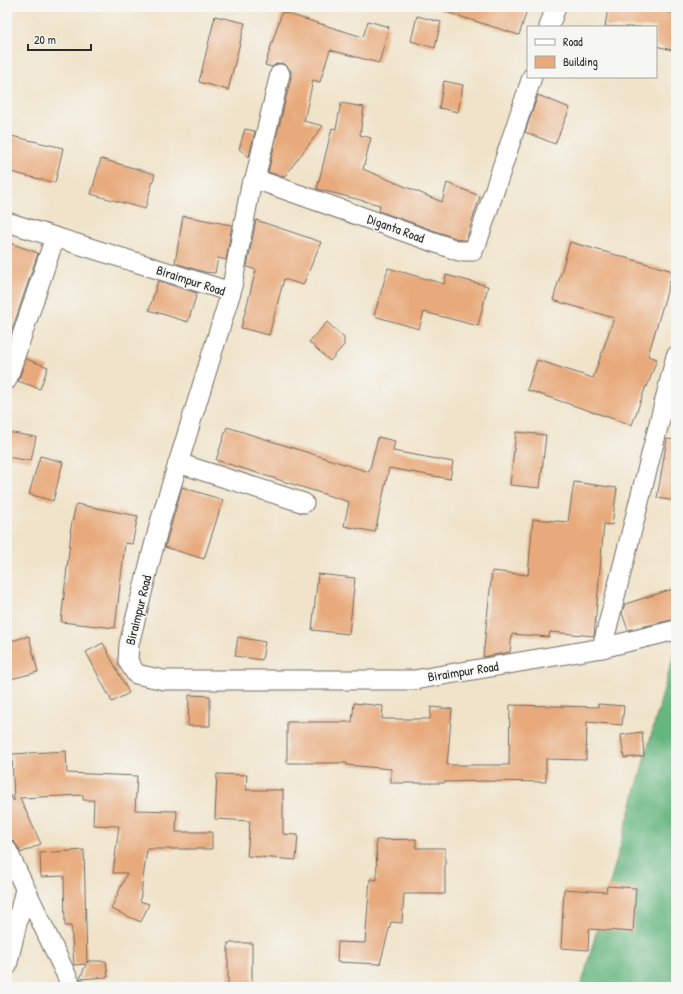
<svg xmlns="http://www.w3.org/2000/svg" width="683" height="994" viewBox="0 0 683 994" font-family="'Patrick Hand',sans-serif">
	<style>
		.forest { fill: #66b680; stroke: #487056 }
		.building { fill: #e8aa7b }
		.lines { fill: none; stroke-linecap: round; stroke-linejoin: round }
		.minor-casing { stroke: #706b62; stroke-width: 21 }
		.minor { stroke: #fff; stroke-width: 19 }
		.labels { text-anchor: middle; stroke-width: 3; stroke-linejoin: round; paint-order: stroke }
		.street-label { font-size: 13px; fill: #2b2b2b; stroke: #f6f6f2 }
	</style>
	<rect width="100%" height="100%" fill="#f6f6f2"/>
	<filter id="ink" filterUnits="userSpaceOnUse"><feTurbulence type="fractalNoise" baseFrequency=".025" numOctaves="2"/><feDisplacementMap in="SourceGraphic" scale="8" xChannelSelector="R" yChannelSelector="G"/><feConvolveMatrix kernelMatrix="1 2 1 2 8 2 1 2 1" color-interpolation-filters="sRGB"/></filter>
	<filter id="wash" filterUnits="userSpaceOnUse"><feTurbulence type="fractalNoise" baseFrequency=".012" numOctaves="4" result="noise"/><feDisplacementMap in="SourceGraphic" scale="16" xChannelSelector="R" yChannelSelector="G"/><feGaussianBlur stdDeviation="0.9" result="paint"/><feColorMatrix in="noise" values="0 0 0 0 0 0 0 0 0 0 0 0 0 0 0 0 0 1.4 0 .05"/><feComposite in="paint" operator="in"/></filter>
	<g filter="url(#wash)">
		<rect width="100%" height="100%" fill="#f0e3c9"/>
		<!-- forest -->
		<polygon class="forest" points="676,646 676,987 581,987"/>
		<g id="blocks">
			<!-- building -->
			<g class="building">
				<polygon points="444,7 528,7 519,35 443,11"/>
				<polygon points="608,7 645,7 676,14 676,51 656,46 656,27 605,27"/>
				<polygon points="282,12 363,37 368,21 389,27 379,63 330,50 320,82 313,80 304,121 323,126 284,177 268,172 291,77 291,71 287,66 282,63 276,64 272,67 265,65"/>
				<polygon points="215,16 245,23 228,90 199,82"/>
				<polygon points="417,16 441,22 435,48 411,41"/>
				<polygon points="444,81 463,85 458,112 439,108"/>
				<polygon points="538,95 570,108 555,144 525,132"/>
				<polygon points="341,103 364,107 360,135 371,138 363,169 442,202 447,183 480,196 466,240 461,240 379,211 380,205 317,189 332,128 336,129"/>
				<polygon points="245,129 255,131 249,157 239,149"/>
				<polygon points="7,135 63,148 55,183 7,171"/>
				<polygon points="101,159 155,174 145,209 91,194"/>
				<polygon points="183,216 232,225 226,260 218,258 215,273 204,272 175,263"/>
				<polygon points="256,220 321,242 303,285 284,279 269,335 241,328 256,270 247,267"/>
				<polygon points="7,242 38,253 7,345"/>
				<polygon points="570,242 673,271 648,356 657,359 647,387 646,386 632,425 527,390 537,360 593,378 614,318 553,300"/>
				<polygon points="388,268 444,284 446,275 488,286 478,326 424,312 419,329 374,316"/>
				<polygon points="158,281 197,293 188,322 149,310"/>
				<polygon points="327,322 344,338 344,345 330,361 309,342"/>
				<polygon points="26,359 48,367 40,389 18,381"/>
				<polygon points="227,427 369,472 378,437 395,441 393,451 453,462 450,479 389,468 375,532 344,526 349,502 216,460"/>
				<polygon points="7,432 36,437 31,461 7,457"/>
				<polygon points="516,432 546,435 540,488 510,485"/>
				<polygon points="667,439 676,440 676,501 657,498"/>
				<polygon points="40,456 63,462 53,501 29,494"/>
				<polygon points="574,482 617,488 612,525 604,524 594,636 550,632 549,637 512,634 510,652 483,657 492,571 528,575 533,519 568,522"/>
				<polygon points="182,487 223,500 204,559 165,547"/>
				<polygon points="76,504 138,516 132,544 125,543 115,628 61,622 71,532 70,532"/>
				<polygon points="318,574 355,578 349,634 312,630"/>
				<polygon points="676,588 676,619 628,630 622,613 625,604"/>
				<polygon points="29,636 38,672 7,680 7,642"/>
				<polygon points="238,637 265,642 262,660 235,656"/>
				<polygon points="103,643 129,693 112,702 86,652"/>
				<polygon points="189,695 210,696 210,726 188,726"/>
				<polygon points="354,703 383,706 382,719 430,719 431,707 452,709 447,765 509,765 510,705 598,707 598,704 624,706 622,725 587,722 586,760 546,759 546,782 484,781 444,782 444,783 391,783 391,769 347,765 347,763 287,763 287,722 352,722"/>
				<polygon points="642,732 644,756 624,758 621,735"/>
				<polygon points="66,751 67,773 137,776 135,810 177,811 176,832 212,832 212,849 147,849 140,901 149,904 141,922 111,909 127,873 113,873 119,826 93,825 94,800 83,800 83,795 20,798 41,844 21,853 17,845 12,840 7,830 7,792 14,801 12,754"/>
				<polygon points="217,774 247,775 246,790 283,790 283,834 298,835 296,860 247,856 250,821 215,819"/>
				<polygon points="416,839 416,848 445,848 445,894 404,894 402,923 391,922 380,964 337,962 338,942 365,943 370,879 377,880 376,840"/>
				<polygon points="84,850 87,963 88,961 106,961 108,977 80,979 86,964 74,965 71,926 65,926 64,876 41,877 40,853"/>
				<polygon points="607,886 636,888 633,932 589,929 588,950 561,948 564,889 606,892"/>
				<rect x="228" y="943" width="24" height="44"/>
			</g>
		</g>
	</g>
	<g filter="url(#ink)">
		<use href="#blocks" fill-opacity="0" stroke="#706b62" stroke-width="1"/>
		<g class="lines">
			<!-- minor casing -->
			<g class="minor-casing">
				<g id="minor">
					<polyline points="549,27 556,7"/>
					<polyline points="255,179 280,74"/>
					<polyline points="7,222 231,292 160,522 129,644 128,661 136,674 164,680 414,680 602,648 676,630"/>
					<polyline points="231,292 251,185 255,179 459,251 473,251 478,240 532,77"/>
					<polyline points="7,380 55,237"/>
					<polyline points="178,463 304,503"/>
					<polyline points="602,648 676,356"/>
					<polyline points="7,850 72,987"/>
					<polyline points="7,966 25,889"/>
				</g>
			</g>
			<!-- minor -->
			<use href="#minor" class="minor"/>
		</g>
	</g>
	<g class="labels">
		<!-- street labels -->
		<g class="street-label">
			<text transform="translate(396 228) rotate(20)" y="5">Diganta Road</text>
			<text transform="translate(191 280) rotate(18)" y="5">Biraimpur Road</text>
			<text transform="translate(138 610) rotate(-76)" y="5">Biraimpur Road</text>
			<text transform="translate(463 671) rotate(-9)" y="5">Biraimpur Road</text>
		</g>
	</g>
	<!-- margin -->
	<rect width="683" height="994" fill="none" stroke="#f6f6f2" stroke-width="24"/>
	<!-- legend -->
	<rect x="527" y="26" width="130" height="52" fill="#f6f6f2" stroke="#a5a5a2"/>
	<rect x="535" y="39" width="20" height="6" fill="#ffffff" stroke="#a5a5a2"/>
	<text x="563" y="46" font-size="12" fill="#2b2b2b">Road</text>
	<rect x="535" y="56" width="20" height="12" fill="#e8aa7b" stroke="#a5a5a2"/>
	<text x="563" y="66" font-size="12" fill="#2b2b2b">Building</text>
	<!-- scale -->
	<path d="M28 44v6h63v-6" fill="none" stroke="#2b2b2b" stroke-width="2"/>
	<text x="34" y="44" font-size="12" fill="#2b2b2b" stroke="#f6f6f2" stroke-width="3" paint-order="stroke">20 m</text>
</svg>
